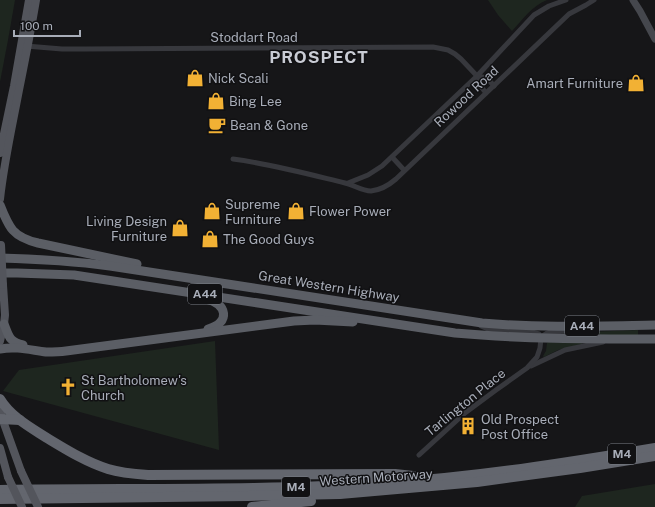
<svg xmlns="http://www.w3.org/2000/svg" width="655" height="507" viewBox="0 0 655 507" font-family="'Public Sans',sans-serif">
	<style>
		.green { fill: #1e261f }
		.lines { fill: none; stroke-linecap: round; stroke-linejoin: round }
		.minor { stroke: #37383d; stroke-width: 5 }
		.secondary { stroke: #45474d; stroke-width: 7 }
		.primary { stroke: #53555c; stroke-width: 8 }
		.trunk { stroke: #5b5e65; stroke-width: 9 }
		.motorway { stroke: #63666e; stroke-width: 10 }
		.primary-bridge { stroke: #53555c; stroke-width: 8 }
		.labels { text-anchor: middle; stroke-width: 3; stroke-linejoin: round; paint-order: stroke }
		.shield { fill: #111113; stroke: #7b7e86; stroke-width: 1 }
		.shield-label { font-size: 12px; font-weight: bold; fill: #a8adb8 }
		.street-label { font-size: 13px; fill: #a8adb8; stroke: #111113 }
		.poi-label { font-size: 13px; fill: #a8adb8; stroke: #111113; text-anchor: start }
		.district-label { font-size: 17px; font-weight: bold; letter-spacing: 1px; fill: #c9ccd4; stroke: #111113 }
	</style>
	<rect width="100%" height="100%" fill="#161618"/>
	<!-- green -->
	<g class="green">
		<polygon points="0,0 15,0 8,40 0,82"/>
		<path d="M488,0h59c-15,6 -24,19 -35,31l-14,-16z"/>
		<polygon points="638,330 638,336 562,335 562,333"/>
		<polygon points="215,341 219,450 3,391 19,370"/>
		<polygon points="549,342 582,343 582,344 558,350 544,357 543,356 546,351 547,343"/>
		<polygon points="655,484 655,507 575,507 582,496"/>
	</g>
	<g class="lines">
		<!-- minor -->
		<g class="minor">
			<polyline points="26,46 62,49 84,49 433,47 448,50 455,54 461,59 477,76 487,78 494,86"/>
			<path d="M477,76c1,7 4,11 9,17"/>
			<polyline points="392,157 404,170"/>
			<path d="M233,159c38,5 75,15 112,24 9,2 17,8 26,8 10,-1 18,-6 25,-12l173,-165 17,-9 8,-5"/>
			<polyline points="348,183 368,175 382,166 477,76 534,15 549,6 566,0"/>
			<polyline points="541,337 547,333 550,332 592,330"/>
			<polyline points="531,366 565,350 603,342"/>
			<polyline points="419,455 465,413 496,390 527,368 537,357 540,348 541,338 539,334 532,332 488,329 481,326"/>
		</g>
		<!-- secondary -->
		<polyline class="secondary" points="633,0 640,11 655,39"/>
		<!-- primary -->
		<g class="primary">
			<polyline points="0,153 14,86 29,0"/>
			<path d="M0,199c4,-37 12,-72 19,-109 6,-30 12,-60 17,-90"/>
			<polyline points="0,341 4,324 5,315 3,285"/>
			<polyline points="0,407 2,418 21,471"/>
			<polyline points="0,448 8,477"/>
		</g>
		<!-- trunk -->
		<g class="trunk">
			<path d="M0,205c9,23 13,32 38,38l99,21"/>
			<path d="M0,258c37,1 73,3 110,8l372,57c58,5 115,3 173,2"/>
			<path d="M0,273h17l57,2 381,58c66,6 133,6 200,6"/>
			<path d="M206,299c21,4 25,24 2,30"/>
			<path d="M4,324c5,12 5,18 19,21"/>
			<path d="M0,349c16,-3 30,1 46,3 6,0 13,0 20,-1l228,-30 21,-1 38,2"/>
		</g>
		<!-- motorway -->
		<g class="motorway">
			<path d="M0,399c11,18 30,28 47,39 20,12 39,24 61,31 13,4 26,5 40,6l247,-1 18,2"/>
			<polyline points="0,419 20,420"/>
			<path d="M0,490c129,-2 258,1 386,-7 91,-6 180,-20 269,-35"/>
			<polyline points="0,499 248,496 340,494 477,482 580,468 655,456"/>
			<polyline points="252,507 311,501"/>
		</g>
		<!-- primary-bridge -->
		<g class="primary-bridge">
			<polyline points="1,245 3,285"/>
			<polyline points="21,471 38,507"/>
			<polyline points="8,477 22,507"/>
		</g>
	</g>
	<!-- icons -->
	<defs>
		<g id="shop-bare" transform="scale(1.38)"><path d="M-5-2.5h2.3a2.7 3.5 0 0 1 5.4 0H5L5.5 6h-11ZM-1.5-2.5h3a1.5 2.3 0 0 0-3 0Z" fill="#f2b134" stroke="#111113" stroke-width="2.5" paint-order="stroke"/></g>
		<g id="cafe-bare" transform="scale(1.38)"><path d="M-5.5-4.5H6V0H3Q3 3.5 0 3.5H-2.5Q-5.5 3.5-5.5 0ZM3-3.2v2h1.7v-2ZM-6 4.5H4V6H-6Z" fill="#f2b134" stroke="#111113" stroke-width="2.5" paint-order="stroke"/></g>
		<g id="church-bare" transform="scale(1.38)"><path d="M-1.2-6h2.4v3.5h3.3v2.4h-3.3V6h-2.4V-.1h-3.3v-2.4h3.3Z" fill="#f2b134" stroke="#111113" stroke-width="2.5" paint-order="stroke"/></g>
		<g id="building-bare" transform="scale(1.38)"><path d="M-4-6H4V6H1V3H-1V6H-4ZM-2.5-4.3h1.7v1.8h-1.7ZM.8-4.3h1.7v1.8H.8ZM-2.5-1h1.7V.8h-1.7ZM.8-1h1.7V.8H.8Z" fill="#f2b134" stroke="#111113" stroke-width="2.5" paint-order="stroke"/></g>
	</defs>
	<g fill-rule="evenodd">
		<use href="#shop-bare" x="195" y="78"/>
		<use href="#shop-bare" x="636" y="83"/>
		<use href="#shop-bare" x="216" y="101"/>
		<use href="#cafe-bare" x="217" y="125"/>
		<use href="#shop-bare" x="212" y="211"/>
		<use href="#shop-bare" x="296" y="211"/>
		<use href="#shop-bare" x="180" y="228"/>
		<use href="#shop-bare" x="210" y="239"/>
		<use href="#church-bare" x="68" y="387"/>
		<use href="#building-bare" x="468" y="426"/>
	</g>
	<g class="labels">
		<!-- shield labels -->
		<g class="shield">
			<rect x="188" y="284" width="34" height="20" rx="3"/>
			<rect x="565" y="316" width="34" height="20" rx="3"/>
			<rect x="608" y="444" width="28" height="20" rx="3"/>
			<rect x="282" y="477" width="28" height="20" rx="3"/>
		</g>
		<g class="shield-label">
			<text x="205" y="298">A44</text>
			<text x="582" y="330">A44</text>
			<text x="622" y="458">M4</text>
			<text x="296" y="491">M4</text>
		</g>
		<!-- street labels -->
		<g class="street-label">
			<text x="254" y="42">Stoddart Road</text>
			<text transform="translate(466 96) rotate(-43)" y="5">Rowood Road</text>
			<text transform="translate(329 286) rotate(9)" y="5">Great Western Highway</text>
			<text transform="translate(465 402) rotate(-39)" y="5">Tarlington Place</text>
			<text transform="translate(376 477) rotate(-4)" y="5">Western Motorway</text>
		</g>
		<!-- poi labels -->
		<g class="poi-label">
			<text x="208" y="83">Nick Scali</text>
			<text x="623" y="88" text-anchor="end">Amart Furniture</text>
			<text x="229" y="106">Bing Lee</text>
			<text x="230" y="130">Bean &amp; Gone</text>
			<text x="225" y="209">Supreme<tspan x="225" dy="15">Furniture</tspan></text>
			<text x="309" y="216">Flower Power</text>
			<text x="167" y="226" text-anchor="end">Living Design<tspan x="167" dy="15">Furniture</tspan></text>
			<text x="223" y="244">The Good Guys</text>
			<text x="81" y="385">St Bartholomew's<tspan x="81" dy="15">Church</tspan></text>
			<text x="481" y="424">Old Prospect<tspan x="481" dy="15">Post Office</tspan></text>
		</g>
		<!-- district labels -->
		<g class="district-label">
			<text x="319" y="63">PROSPECT</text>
		</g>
	</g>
	<!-- scale -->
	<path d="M14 30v6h66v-6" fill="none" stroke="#a8adb8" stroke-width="2"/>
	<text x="20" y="30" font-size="12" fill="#a8adb8" stroke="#111113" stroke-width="3" paint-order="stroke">100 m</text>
</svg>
